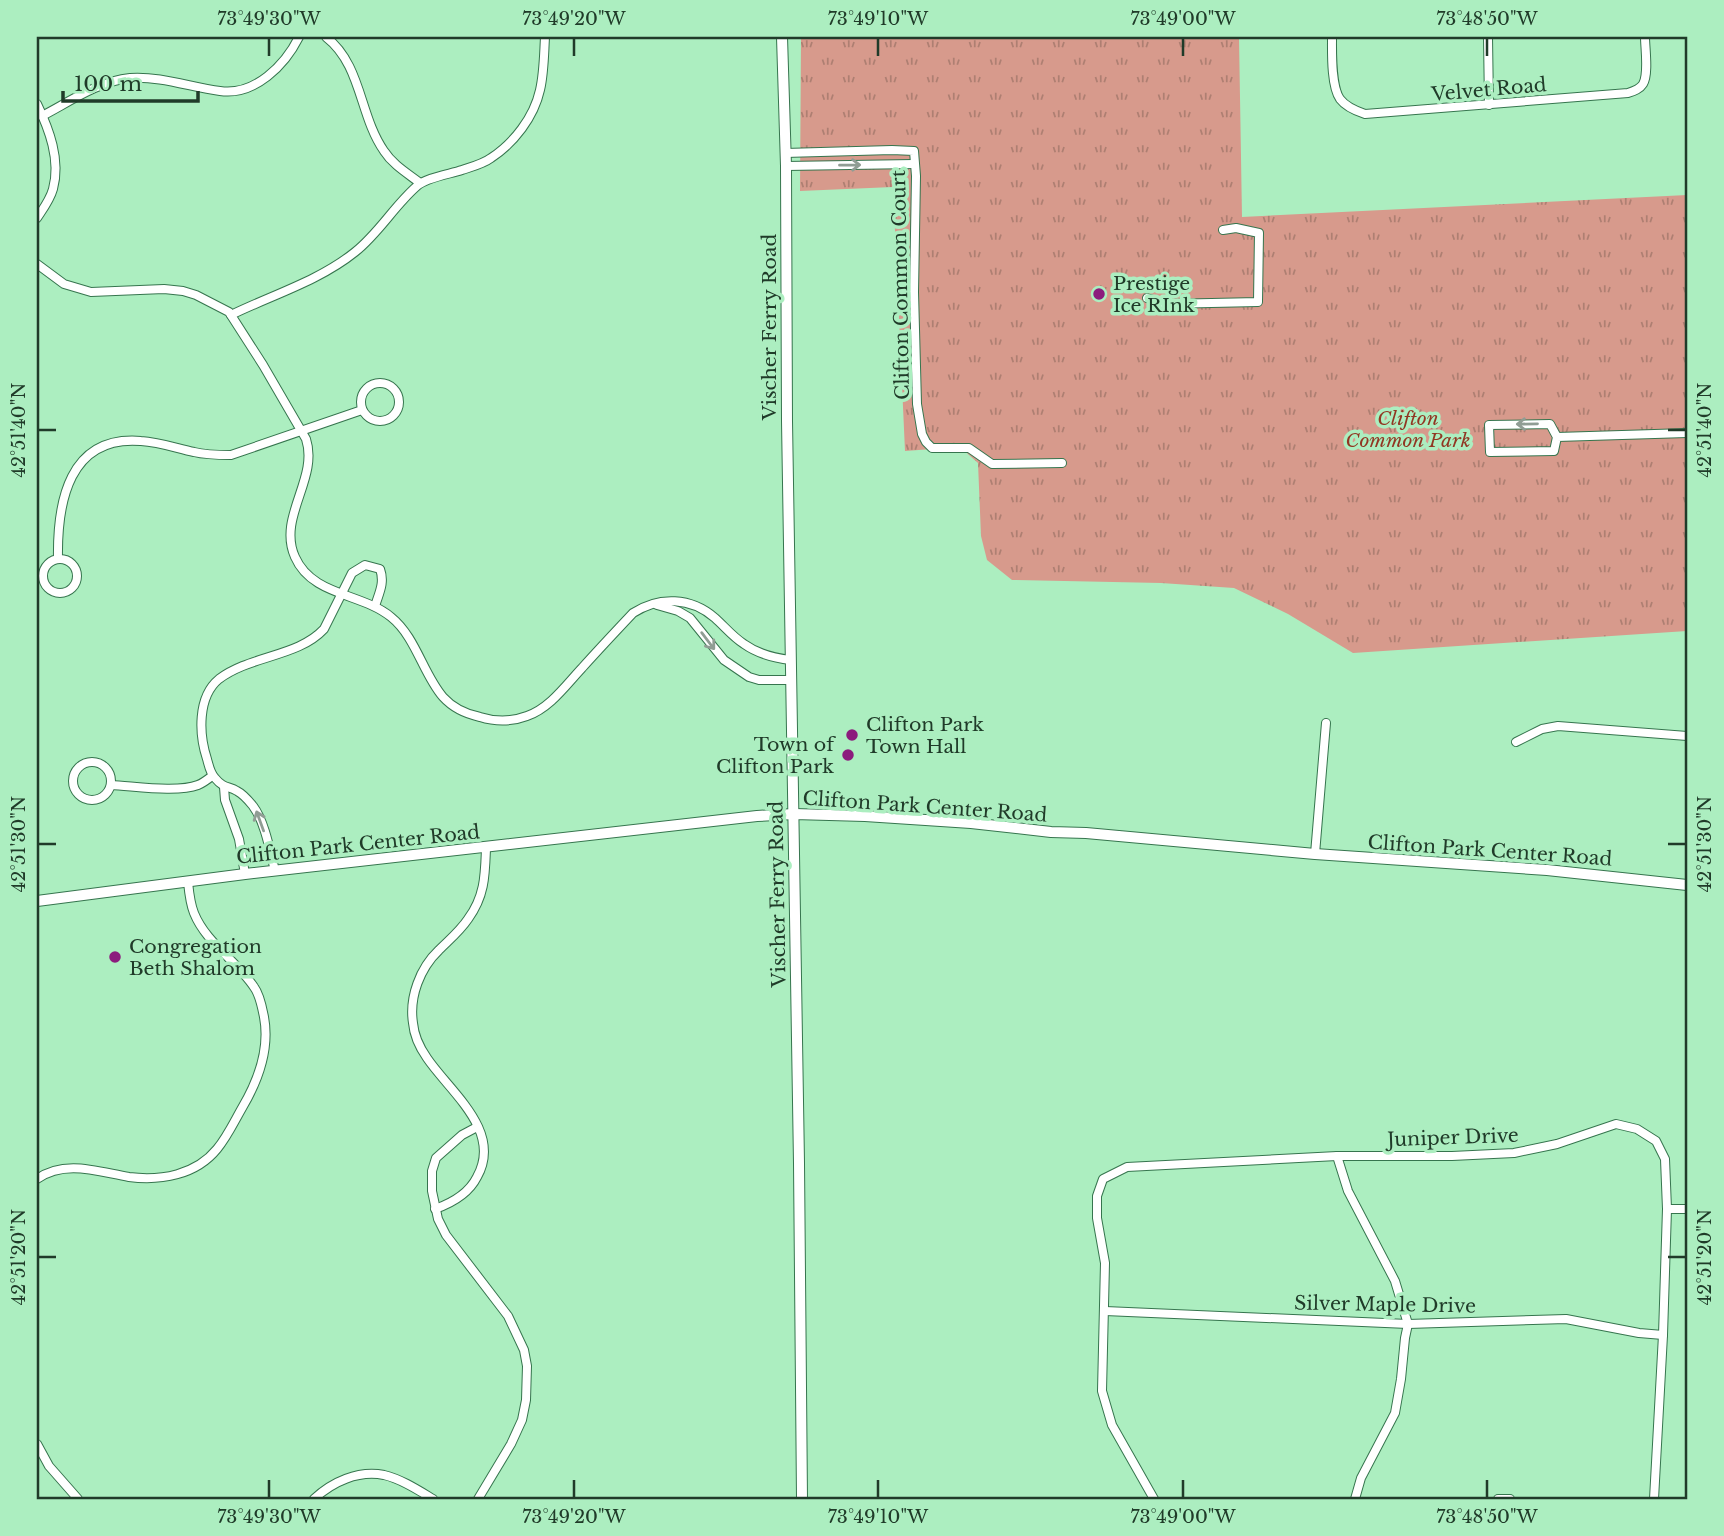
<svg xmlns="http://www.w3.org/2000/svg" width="1724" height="1536" viewBox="0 0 1724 1536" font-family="'Libre Baskerville',serif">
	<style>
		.park { fill: url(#park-tufts) }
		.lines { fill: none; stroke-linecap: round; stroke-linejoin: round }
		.minor-casing { stroke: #36754e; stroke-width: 10 }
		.tertiary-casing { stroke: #36754e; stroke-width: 12 }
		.minor { stroke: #fff; stroke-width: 8 }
		.tertiary { stroke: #fff; stroke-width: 10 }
		.oneway { stroke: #909d94 }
		.ticks { fill: none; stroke: #203b29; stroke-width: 2.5 }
		.poi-dot { fill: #8c1b7d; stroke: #aceec0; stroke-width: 2.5 }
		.labels { text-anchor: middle; stroke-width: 7; stroke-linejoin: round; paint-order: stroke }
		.street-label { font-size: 19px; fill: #203b29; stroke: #aceec0 }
		.poi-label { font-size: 19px; fill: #203b29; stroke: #aceec0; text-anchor: start }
		.park-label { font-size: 19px; font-style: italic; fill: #913723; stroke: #aceec0 }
		.neatline { fill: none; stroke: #203b29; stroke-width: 2.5 }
		.ticks-label { font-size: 18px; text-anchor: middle; fill: #203b29 }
	</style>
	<defs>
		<pattern id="park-tufts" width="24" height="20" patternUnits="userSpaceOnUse" patternTransform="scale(1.75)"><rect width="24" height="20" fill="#d79a8c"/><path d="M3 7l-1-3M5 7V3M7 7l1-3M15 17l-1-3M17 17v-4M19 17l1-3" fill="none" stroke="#ae7f72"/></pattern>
	</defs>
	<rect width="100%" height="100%" fill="#aceec0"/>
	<!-- park -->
	<polygon class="park" points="801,37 1239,37 1242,217 1687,195 1687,631 1353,653 1288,614 1234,588 1161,583 1012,580 987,560 981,536 978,463 960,447 905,451 893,187 800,191"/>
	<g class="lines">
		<!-- minor casing -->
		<g class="minor-casing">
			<g id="minor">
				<path d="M326,37c36,28 33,78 58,114 9,14 23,22 36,32"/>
				<path d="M1332,37c0,16 -1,49 8,62 6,8 16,12 25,15l263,-21c6,-2 12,-4 15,-9 6,-10 2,-36 2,-47"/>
				<polyline points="1488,37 1489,105"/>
				<path d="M37,104c12,25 24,56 16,85 -3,11 -10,20 -16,29"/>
				<path d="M42,116c27,-14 57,-35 88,-38 31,-2 60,9 90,13 35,5 65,-26 79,-54"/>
				<polyline points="785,153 892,150 914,151 916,176 914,292 917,404 922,434 926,442 932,448 969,448 992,464 1062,463"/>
				<polyline points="786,166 914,164"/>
				<path d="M37,264l27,20 27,8 73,-3 19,2 13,4 33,17 34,53 43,74c13,40 -29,78 -11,118 17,39 67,36 96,60 25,20 32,57 52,80 9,10 23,17 37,20 16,5 31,5 47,-1 23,-8 39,-31 55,-48 17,-19 34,-37 51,-55 26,-17 58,-16 82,5 10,9 18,19 29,26 14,10 29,14 47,16"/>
				<polyline points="1147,298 1165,304 1258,302 1259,233 1236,228 1223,230"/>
				<path d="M231,315c41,-20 88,-34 124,-63 24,-19 39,-46 62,-66 8,-8 33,-12 45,-16 9,-3 21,-6 29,-12 23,-15 43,-41 49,-68 4,-17 4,-36 5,-53"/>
				<circle cx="380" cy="402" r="19"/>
				<polyline points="1557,437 1550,424 1489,425 1490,452 1554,451 1557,437 1687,433"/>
				<path d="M58,559c-1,-57 11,-124 83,-118 18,1 35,7 53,11 12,3 24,3 37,3l131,-45"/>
				<circle cx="60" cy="576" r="17"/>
				<polyline points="657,605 678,611 690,618 724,660 749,677 759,680 791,680"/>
				<polyline points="1516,742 1542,729 1558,726 1687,736"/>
				<circle cx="92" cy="781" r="19"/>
				<path d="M111,785c23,1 66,8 87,0 5,-2 9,-5 14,-9"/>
				<polyline points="224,787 225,800 239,839 245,874"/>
				<polyline points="1315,854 1326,723"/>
				<path d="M275,871c-5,-20 -10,-49 -22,-65 -4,-5 -10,-12 -16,-15 -9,-5 -14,-3 -22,-13 -5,-5 -6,-12 -8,-19 -8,-24 -10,-62 12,-80 32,-24 79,-22 105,-50l28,-56 13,-8 15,4c5,14 -1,24 -5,37"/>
				<polyline points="477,1127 462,1135 436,1158 432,1171 432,1191 438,1219 446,1235 508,1316 524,1350 527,1366 526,1400 522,1420 511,1444 478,1499"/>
				<polyline points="1337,1156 1348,1191 1395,1281 1408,1324 1405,1338 1401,1379 1395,1413 1361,1478 1355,1499"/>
				<path d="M37,1179c28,-20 62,-7 92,-2 32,4 67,-2 88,-28 10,-12 17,-27 25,-41 16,-27 28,-59 22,-91 -2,-10 -4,-22 -10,-30 -17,-26 -48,-44 -60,-74 -4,-10 -5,-21 -6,-31"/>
				<path d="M435,1209c17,-6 34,-16 42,-32 26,-46 -27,-85 -50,-119 -7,-10 -13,-23 -14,-35 -4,-26 7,-55 26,-73 10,-10 21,-19 29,-31 17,-23 17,-44 18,-71"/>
				<polyline points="1667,1209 1687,1209"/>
				<polyline points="1105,1311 1408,1324 1566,1319 1639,1333 1663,1335"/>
				<polyline points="37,1444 49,1466 78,1499"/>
				<path d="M314,1499c18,-17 44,-29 70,-24 17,4 34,15 49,24"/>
				<polyline points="1154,1499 1112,1425 1102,1391 1105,1263 1097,1218 1097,1196 1103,1179 1127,1167 1337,1156 1452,1156 1514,1153 1557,1144 1616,1124 1637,1129 1656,1141 1665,1159 1667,1209 1663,1335 1654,1499"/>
				<polyline points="1498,1499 1510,1499"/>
			</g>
		</g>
		<!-- tertiary casing -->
		<g class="tertiary-casing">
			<g id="tertiary">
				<polyline points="782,37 786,166 787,421 799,1163 802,1499"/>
				<polyline points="37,901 245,874 757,816 794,814 865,816 971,823 1051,832 1086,833 1315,854 1547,870 1687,885"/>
			</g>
		</g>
		<!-- minor -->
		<use href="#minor" class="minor"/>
		<!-- tertiary -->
		<use href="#tertiary" class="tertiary"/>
	</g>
	<!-- one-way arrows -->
	<defs><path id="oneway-shaft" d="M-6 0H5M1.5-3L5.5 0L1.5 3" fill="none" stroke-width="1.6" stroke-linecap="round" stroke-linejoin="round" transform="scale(1.75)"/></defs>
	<g class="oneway">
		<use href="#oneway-shaft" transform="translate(850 165) rotate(-1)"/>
		<use href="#oneway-shaft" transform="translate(1527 424) rotate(179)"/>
		<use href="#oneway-shaft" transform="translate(708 641) rotate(53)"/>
		<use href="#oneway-shaft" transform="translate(260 821) rotate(-110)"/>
	</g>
	<!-- ticks -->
	<path class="ticks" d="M269,38v18M574,38v18M878,38v18M1183,38v18M1487,38v18M38,430h18M1668,430h18M38,844h18M1668,844h18M38,1257h18M1668,1257h18M269,1480v18M574,1480v18M878,1480v18M1183,1480v18M1487,1480v18"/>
	<!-- markers -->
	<g class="poi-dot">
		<circle cx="1099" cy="294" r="7"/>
		<circle cx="852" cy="735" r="7"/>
		<circle cx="848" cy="755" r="7"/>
		<circle cx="115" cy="957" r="7"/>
	</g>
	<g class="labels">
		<!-- street labels -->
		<g class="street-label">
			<text transform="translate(1489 89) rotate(-5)" y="7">Velvet Road</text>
			<text transform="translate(900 285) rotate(-91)" y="7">Clifton Common Court</text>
			<text transform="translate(769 327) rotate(-90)" y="7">Vischer Ferry Road</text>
			<text transform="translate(925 806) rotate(4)" y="7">Clifton Park Center Road</text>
			<text transform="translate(358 844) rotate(-6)" y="7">Clifton Park Center Road</text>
			<text transform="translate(1490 850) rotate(4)" y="7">Clifton Park Center Road</text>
			<text transform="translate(777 894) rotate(-91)" y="7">Vischer Ferry Road</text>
			<text transform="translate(1453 1137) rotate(-2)" y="7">Juniper Drive</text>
			<text transform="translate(1385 1304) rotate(1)" y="7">Silver Maple Drive</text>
		</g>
		<!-- poi labels -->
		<g class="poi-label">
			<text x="1113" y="290">Prestige<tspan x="1113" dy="22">Ice RInk</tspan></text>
			<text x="866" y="731">Clifton Park<tspan x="866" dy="22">Town Hall</tspan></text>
			<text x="834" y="751" text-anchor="end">Town of<tspan x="834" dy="22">Clifton Park</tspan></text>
			<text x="129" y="953">Congregation<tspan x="129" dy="22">Beth Shalom</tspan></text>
		</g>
		<!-- park labels -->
		<g class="park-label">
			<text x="1408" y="425">Clifton<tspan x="1408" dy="22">Common Park</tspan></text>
		</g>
	</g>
	<!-- border -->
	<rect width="1724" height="1536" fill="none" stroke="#aceec0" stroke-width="77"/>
	<!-- scale -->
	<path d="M63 91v10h135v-10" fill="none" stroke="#203b29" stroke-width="3.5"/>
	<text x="74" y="91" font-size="21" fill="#203b29" stroke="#aceec0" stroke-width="5" paint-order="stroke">100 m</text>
	<rect x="38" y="38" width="1648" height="1460" class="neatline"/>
	<g class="ticks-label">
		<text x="269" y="25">73°49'30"W</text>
		<text x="574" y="25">73°49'20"W</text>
		<text x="878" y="25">73°49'10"W</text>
		<text x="1183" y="25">73°49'00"W</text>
		<text x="1487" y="25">73°48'50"W</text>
		<text transform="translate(19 430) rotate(-90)" y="6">42°51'40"N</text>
		<text transform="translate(1705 430) rotate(-90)" y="6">42°51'40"N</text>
		<text transform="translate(19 844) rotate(-90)" y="6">42°51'30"N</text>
		<text transform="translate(1705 844) rotate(-90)" y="6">42°51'30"N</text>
		<text transform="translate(19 1257) rotate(-90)" y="6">42°51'20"N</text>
		<text transform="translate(1705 1257) rotate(-90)" y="6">42°51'20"N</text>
		<text x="269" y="1523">73°49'30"W</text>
		<text x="574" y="1523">73°49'20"W</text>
		<text x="878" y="1523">73°49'10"W</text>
		<text x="1183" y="1523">73°49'00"W</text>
		<text x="1487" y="1523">73°48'50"W</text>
	</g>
</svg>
